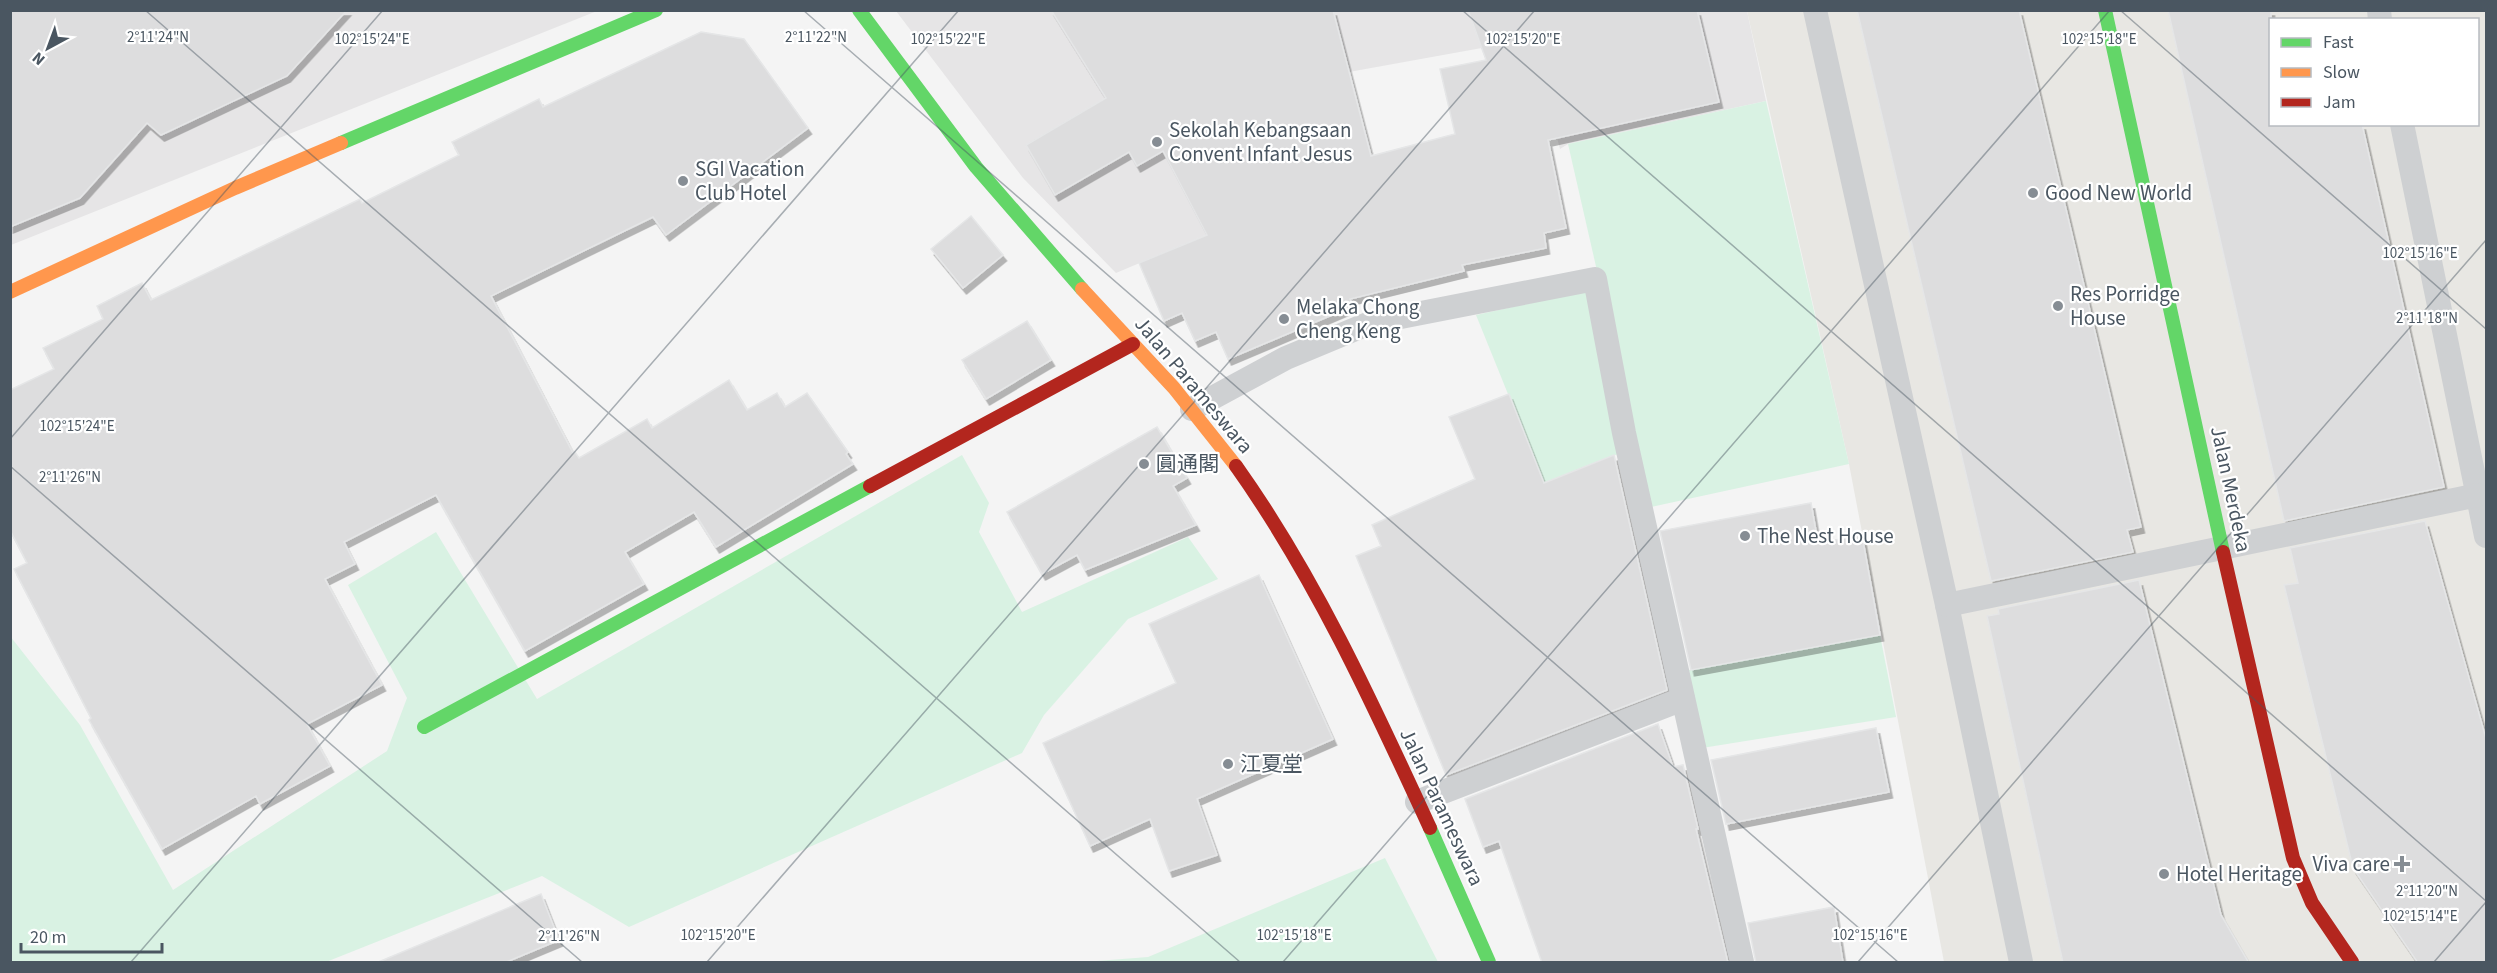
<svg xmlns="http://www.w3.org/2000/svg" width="2497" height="973" viewBox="0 0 2497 973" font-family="'Source Sans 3','Noto Sans SC',sans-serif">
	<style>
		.commercial { fill: #e8e7e3; fill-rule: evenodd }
		.education { fill: #e6e5e6 }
		.green { fill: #d9f2e3 }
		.building { fill: #ddddde; stroke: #e5e6e7; stroke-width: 1.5; filter: url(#shadow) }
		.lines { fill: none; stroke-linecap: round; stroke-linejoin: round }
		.lane { stroke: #ced0d2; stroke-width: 24 }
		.fast { stroke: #63d668; stroke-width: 14 }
		.slow { stroke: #ff974d; stroke-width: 14 }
		.jam { stroke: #b3261e; stroke-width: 14 }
		.ticks { fill: none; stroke: #4a5661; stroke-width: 1.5; stroke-opacity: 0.45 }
		.poi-dot { fill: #868d94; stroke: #fff; stroke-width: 2 }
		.labels { text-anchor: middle; stroke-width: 4.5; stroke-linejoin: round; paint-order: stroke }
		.poi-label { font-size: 21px; fill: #4a5661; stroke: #fff; text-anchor: start }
		.street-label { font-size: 21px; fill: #4a5661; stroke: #fff }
		.ticks-label { font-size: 15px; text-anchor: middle; fill: #4a5661; stroke: #fff; stroke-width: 4.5; stroke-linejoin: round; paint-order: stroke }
	</style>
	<defs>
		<filter id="shadow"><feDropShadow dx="3.5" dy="6" stdDeviation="0" flood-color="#0004"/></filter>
	</defs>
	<rect width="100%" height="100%" fill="#f4f4f4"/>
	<!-- commercial -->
	<path class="commercial" d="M1747,11h739v951h-542l-95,-498zM2270,20h208v104h-208z"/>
	<!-- education -->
	<g class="education">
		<polygon points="11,11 597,11 11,245"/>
		<polygon points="896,11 1747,11 1766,101 1568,144 1560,149 1531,39 1349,72 1303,84 1305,193 1116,273 1023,178"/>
	</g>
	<!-- green -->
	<g class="green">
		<polygon points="1766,101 1849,464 1651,507 1568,144"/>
		<polygon points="1586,291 1623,452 1544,483 1476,315"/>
		<polygon points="962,455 989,503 979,532 1022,612 1188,537 1218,579 1128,619 1044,715 1022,753 629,927 542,876 326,962 11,962 10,636 80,725 173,890 387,751 407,698 348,585 436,532 537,699"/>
		<polygon points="1880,635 1896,717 1702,748 1689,670"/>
		<polygon points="1385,858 1438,962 1084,962 1148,957"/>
	</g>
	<!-- building -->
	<g class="building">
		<polygon points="10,10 347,10 287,76 161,135 147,123 80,198 10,227"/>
		<polygon points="1051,10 1333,10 1371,156 1455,134 1440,69 1486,60 1468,10 1697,10 1719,102 1548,140 1566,228 1544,233 1546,248 1462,265 1464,271 1350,299 1353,306 1228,359 1216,332 1195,341 1182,313 1164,321 1139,263 1207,235 1163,151 1137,166 1129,152 1055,195 1026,145 1106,98"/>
		<polygon points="1857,10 2019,10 2141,527 2127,530 2133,552 1991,581"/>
		<polygon points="2168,10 2271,10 2271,124 2362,124 2444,487 2284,521"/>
		<polygon points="701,32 744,39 808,128 666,235 653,217 491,296 573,453 575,452 579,458 647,419 652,428 729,380 747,410 777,393 785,407 807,393 848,452 846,454 853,464 716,547 694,512 625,552 644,584 525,651 436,495 344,542 355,564 325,579 382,685 307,724 330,766 260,804 256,796 162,849 89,720 91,718 14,569 27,563 10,530 10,390 54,369 43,348 103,319 97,306 142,283 151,300 360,199 362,203 459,155 452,142 539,99 543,107"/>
		<polygon points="971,216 1003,255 963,288 931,249"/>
		<polygon points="1027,321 1051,360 986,399 962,360"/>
		<polygon points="1509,394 1544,483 1614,455 1667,690 1446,775 1356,556 1381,546 1372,525 1475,479 1449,417"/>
		<polygon points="1157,427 1187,478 1173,486 1196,525 1085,570 1077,555 1042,574 1007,512"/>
		<polygon points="1811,503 1818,543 1862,535 1880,635 1691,670 1660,531"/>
		<polygon points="2425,521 2487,742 2487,963 2418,963 2353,868 2284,585 2298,583 2290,548"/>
		<polygon points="1259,575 1333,739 1197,799 1217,855 1169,871 1150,819 1090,846 1043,743 1176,683 1149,624"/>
		<polygon points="2139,580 2221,915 2249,963 2063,963 1987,616 1999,614 1998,609"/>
		<polygon points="1658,724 1673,767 1683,765 1698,829 1696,829 1728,963 1542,963 1499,841 1483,847 1465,799"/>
		<polygon points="1876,728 1889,792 1726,824 1711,760"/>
		<polygon points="541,894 559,940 504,963 376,963"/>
		<polygon points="1834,907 1843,963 1756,963 1748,923"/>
	</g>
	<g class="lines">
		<!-- lane -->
		<g class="lane">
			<polyline points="1815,10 1947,605 2021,962"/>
			<polyline points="2379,10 2380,20"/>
			<polyline points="2402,124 2486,536"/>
			<polyline points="1192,409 1286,358 1370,323 1595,279 1624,433 1742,962"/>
			<polyline points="1947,605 2478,495"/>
			<polyline points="1417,802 1683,699"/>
		</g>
		<!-- fast -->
		<g class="fast">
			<polyline points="859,10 976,167 1082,289"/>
			<polyline points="2105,10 2223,552"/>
			<polyline points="341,143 656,10"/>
			<polyline points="424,727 870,486"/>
			<polyline points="1430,828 1489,962"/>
		</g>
		<!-- slow -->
		<g class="slow">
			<polyline points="1082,289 1174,388 1236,466"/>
			<polyline points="10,292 235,188 341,143"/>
		</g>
		<!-- jam -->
		<g class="jam">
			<path d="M1236,466c79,111 137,238 194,362"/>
			<polyline points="870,486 1133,344"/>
			<polyline points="2223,552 2293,858 2312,903 2352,962"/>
		</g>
	</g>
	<!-- ticks -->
	<path class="ticks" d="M145,10l1095,952M803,10l1095,952M1462,10l1024,891M2120,10l366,319M10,439l373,-429M10,466l572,496M131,962l828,-952M707,962l828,-952M1283,962l827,-952M1858,962l628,-722M2434,962l52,-60"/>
	<!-- markers -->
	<g class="poi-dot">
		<circle cx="1157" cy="142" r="6"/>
		<circle cx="683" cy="181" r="6"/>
		<circle cx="2033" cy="193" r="6"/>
		<circle cx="2058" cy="306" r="6"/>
		<circle cx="1284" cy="319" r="6"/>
		<circle cx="1144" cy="464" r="6"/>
		<circle cx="1745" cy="536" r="6"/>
		<circle cx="1228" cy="764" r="6"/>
		<path d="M2399 855h6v6h6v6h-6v6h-6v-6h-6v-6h6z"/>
		<circle cx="2164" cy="874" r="6"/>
	</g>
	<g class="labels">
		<!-- poi labels -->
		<g class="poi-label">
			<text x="1169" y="137">Sekolah Kebangsaan<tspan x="1169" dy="24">Convent Infant Jesus</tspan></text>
			<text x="695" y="176">SGI Vacation<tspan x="695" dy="24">Club Hotel</tspan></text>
			<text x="2045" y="200">Good New World</text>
			<text x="2070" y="301">Res Porridge<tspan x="2070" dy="24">House</tspan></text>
			<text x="1296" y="314">Melaka Chong<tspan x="1296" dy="24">Cheng Keng</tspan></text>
			<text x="1156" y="471">圓通閣</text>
			<text x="1757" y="543">The Nest House</text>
			<text x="1240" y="771">江夏堂</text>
			<text x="2390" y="871" text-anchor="end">Viva care</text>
			<text x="2176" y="881">Hotel Heritage</text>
		</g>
		<!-- street labels -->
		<g class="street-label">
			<text transform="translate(1194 385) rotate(50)" y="7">Jalan Parameswara</text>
			<text transform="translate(2231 489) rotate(78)" y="7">Jalan Merdeka</text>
			<text transform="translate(1442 807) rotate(65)" y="7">Jalan Parameswara</text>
		</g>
	</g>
	<g class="ticks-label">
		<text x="158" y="42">2°11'24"N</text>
		<text x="816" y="42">2°11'22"N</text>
		<text x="372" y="44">102°15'24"E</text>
		<text x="948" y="44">102°15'22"E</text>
		<text x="1523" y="44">102°15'20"E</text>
		<text x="2099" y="44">102°15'18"E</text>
		<text x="2420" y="258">102°15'16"E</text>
		<text x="2427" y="323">2°11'18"N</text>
		<text x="77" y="431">102°15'24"E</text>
		<text x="70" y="482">2°11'26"N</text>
		<text x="2427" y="896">2°11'20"N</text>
		<text x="2420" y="921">102°15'14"E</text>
		<text x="718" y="940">102°15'20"E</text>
		<text x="1294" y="940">102°15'18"E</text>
		<text x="1870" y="940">102°15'16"E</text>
		<text x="569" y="941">2°11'26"N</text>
	</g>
	<!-- border -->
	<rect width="2497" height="973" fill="none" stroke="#4a5661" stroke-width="24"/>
	<!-- legend -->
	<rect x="2269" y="18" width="210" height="108" fill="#ffffff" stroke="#b7bbc0" stroke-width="1.5"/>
	<rect x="2281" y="38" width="30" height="9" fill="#63d668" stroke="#b7bbc0" stroke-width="1.5"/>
	<text x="2323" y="48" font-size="18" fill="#4a5661">Fast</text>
	<rect x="2281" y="68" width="30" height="9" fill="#ff974d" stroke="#b7bbc0" stroke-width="1.5"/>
	<text x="2323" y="78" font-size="18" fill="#4a5661">Slow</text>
	<rect x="2281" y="98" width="30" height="9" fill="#b3261e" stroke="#b7bbc0" stroke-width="1.5"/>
	<text x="2323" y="108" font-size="18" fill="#4a5661">Jam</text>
	<!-- north arrow -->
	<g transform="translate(48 48) rotate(221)" stroke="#ffffff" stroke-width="4.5" paint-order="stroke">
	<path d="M0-4.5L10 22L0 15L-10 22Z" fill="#4a5661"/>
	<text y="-9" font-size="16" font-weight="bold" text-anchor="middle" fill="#4a5661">N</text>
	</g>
	<!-- scale -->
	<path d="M21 943v9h141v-9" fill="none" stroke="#4a5661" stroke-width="3"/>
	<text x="30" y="943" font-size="18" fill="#4a5661" stroke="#ffffff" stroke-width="4.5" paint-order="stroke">20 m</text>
</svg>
